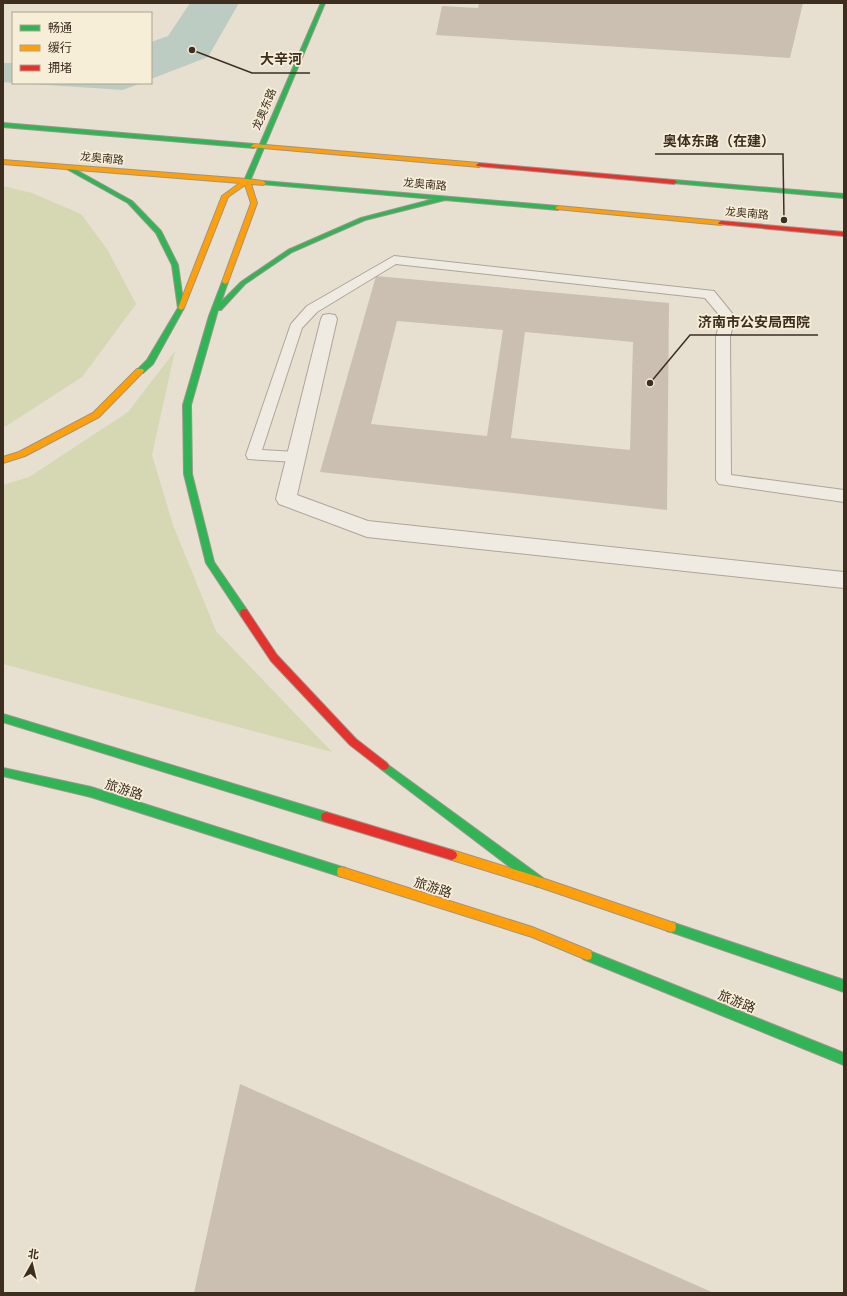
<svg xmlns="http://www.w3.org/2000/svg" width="847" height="1296" viewBox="0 0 847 1296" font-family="Spectral,'Noto Sans SC',serif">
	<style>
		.green { fill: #d6d7b3 }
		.water { fill: #bcccc2 }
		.building { fill: #cbbfb2; fill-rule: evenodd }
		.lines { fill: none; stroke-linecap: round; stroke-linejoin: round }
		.lane-casing { stroke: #ada599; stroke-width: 2 }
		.street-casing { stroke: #ada599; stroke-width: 2 }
		.fast-casing { stroke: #9c958a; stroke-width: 2 }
		.slow-casing { stroke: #9c958a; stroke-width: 2 }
		.jam-casing { stroke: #9c958a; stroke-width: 2 }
		.lane { fill: #efebe3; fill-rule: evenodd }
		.street { fill: #efebe3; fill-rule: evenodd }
		.fast { fill: #30b455; fill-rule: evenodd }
		.slow { fill: #ff9f0a; fill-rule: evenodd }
		.jam { fill: #e5322d; fill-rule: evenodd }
		.labels { text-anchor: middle; stroke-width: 3.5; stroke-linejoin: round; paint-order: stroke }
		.far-street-label { font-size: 11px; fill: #3d2e20; stroke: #f7eed8 }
		.street-label { font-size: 13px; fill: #3d2e20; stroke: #f7eed8 }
		.leader { fill: none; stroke: #3d2e20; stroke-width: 1.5 }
		.callout-dot { fill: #3d2e20; stroke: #f7eed8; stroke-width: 1.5 }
		.callout-label { font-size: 14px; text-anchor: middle; font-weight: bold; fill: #3d2e20; stroke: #f7eed8; stroke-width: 3.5; stroke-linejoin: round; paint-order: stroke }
	</style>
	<rect width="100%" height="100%" fill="#e7e0d1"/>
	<!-- green -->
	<g class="green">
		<polygon points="3,186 32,193 81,214 107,249 136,304 82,377 3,428"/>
		<polygon points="175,351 152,455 173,525 216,631 332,752 3,664 3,485 29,477 128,412"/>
	</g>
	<!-- water -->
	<g class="water">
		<polygon points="190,3 239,3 208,57 151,79 151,42 168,36"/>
		<polygon points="3,63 13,63 13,83 3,82"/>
		<polygon points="17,83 141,83 123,90"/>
	</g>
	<!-- building -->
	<g class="building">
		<polygon points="479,3 803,3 790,58 436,35 442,6 478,8"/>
		<path d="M376,276l293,27 -2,207 -347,-38zM397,321l106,9 -16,106 -116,-12zM525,332l108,10 -3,108 -119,-12z"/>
		<polygon points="240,1084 714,1293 194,1293"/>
	</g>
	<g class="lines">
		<!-- lane casing -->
		<g class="lane-casing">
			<polygon id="lane" points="394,256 714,291 735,317 730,337 731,475 844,490 844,502 719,484 716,480 716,337 721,317 705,298 396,264 317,312 302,328 262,450 296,452 301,453 303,457 301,461 296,462 248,459 246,455 291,324 307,306"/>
		</g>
		<!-- street casing -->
		<g class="street-casing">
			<polygon id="street" points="329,314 335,315 337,319 297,495 368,521 844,572 844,588 367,537 279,504 276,499 321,319 323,315"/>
		</g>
		<!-- fast casing -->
		<g class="fast-casing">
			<g id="fast">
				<polygon points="321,3 325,3 250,181 245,182 244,181"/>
				<polygon points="3,123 254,144 257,146 254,148 3,127"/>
				<polygon points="65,166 69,166 132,201 161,231 178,265 184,308 153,364 143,373 137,373 136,371 147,360 178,308 172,265 156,233 128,203 65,168"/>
				<polygon points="674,180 844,194 844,198 672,183 672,181"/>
				<polygon points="263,181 558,206 561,208 558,210 445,200 365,220 292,252 245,284 221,310 218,310 191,405 192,474 214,562 247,610 248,613 247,616 241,616 206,563 184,474 183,405 209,316 222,282 225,280 228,282 221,302 241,282 288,250 361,218 434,199 261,184 261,182"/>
				<polygon points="3,714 326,812 330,814 331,817 330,820 326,822 3,722"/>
				<polygon points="384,762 543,878 544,882 543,886 539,887 535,886 381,769 379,766 381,763"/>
				<polygon points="3,768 91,787 342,867 346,868 347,872 346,876 342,877 91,797 3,776"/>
				<polygon points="671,922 844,980 844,992 671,932 667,931 666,927 667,923"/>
				<polygon points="587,950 844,1053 844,1065 583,959 582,955 583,951"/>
			</g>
		</g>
		<!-- slow casing -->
		<g class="slow-casing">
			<g id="slow">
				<polygon points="254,144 479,163 482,165 479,167 252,147 251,146"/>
				<polygon points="3,160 247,179 263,181 266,183 263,185 251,184 257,203 228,282 225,284 222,282 251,203 245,185 228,197 184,308 181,310 178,308 222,196 240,183 3,164"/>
				<polygon points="558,206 721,221 724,223 721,225 556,209 556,207"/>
				<polygon points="137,369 143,369 144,371 99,417 25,456 3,463 3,457 19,452 93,413"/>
				<polygon points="452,850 539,877 671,922 675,923 676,927 675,931 671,932 539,887 452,860 448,858 447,855 448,852"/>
				<polygon points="342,867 532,927 591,951 592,955 591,959 587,960 532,937 342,877 338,876 337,872 338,868"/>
			</g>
		</g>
		<!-- jam casing -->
		<g class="jam-casing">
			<g id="jam">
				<polygon points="479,163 674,180 677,182 674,184 477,166 476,165"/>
				<polygon points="721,221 844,232 844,236 719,224 718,223"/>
				<polygon points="244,609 247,610 277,655 356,739 387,763 389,766 387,769 384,770 381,769 350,745 271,661 241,616 240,613 241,610"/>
				<polygon points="326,812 452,850 456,852 457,855 456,858 452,860 326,822 322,820 321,817 322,814"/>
			</g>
		</g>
		<!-- lane -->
		<use href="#lane" class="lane"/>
		<!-- street -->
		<use href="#street" class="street"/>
		<!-- fast -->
		<use href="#fast" class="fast"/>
		<!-- slow -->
		<use href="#slow" class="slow"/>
		<!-- jam -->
		<use href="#jam" class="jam"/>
	</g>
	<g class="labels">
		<!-- far-street labels -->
		<g class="far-street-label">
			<text transform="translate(264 109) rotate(-67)" y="4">龙奥东路</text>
			<text transform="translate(102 158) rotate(5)" y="4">龙奥南路</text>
			<text transform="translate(425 184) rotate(5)" y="4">龙奥南路</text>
			<text transform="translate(747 213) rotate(5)" y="4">龙奥南路</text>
		</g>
		<!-- street labels -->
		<g class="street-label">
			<text transform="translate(124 789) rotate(18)" y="5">旅游路</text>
			<text transform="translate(433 887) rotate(18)" y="5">旅游路</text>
			<text transform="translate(737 1001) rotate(22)" y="5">旅游路</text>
		</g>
	</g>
	<!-- callouts -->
	<path class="leader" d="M192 50L252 73H310M784 220L783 154H655M650 383L690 335H818"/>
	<g class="callout-dot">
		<circle cx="192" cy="50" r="4"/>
		<circle cx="784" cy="220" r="4"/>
		<circle cx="650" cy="383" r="4"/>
	</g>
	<g class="callout-label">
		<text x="281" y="64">大辛河</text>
		<text x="719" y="146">奥体东路（在建）</text>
		<text x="754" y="327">济南市公安局西院</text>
	</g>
	<!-- border -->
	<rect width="847" height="1296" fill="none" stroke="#3d2e20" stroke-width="8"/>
	<!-- legend -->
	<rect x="12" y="12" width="140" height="72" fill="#f7eed8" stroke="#ada18e"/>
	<rect x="20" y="25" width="20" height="6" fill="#30b455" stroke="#ada18e"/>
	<text x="48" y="32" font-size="12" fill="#3d2e20">畅通</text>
	<rect x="20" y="45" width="20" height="6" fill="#ff9f0a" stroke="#ada18e"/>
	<text x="48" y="52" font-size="12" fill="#3d2e20">缓行</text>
	<rect x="20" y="65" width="20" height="6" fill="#e5322d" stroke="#ada18e"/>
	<text x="48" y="72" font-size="12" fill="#3d2e20">拥堵</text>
	<!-- north arrow -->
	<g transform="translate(32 1264) rotate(8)" stroke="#f7eed8" stroke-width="3" paint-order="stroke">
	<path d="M0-3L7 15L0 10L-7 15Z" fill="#3d2e20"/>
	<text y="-6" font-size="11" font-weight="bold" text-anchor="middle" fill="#3d2e20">北</text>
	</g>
</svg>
